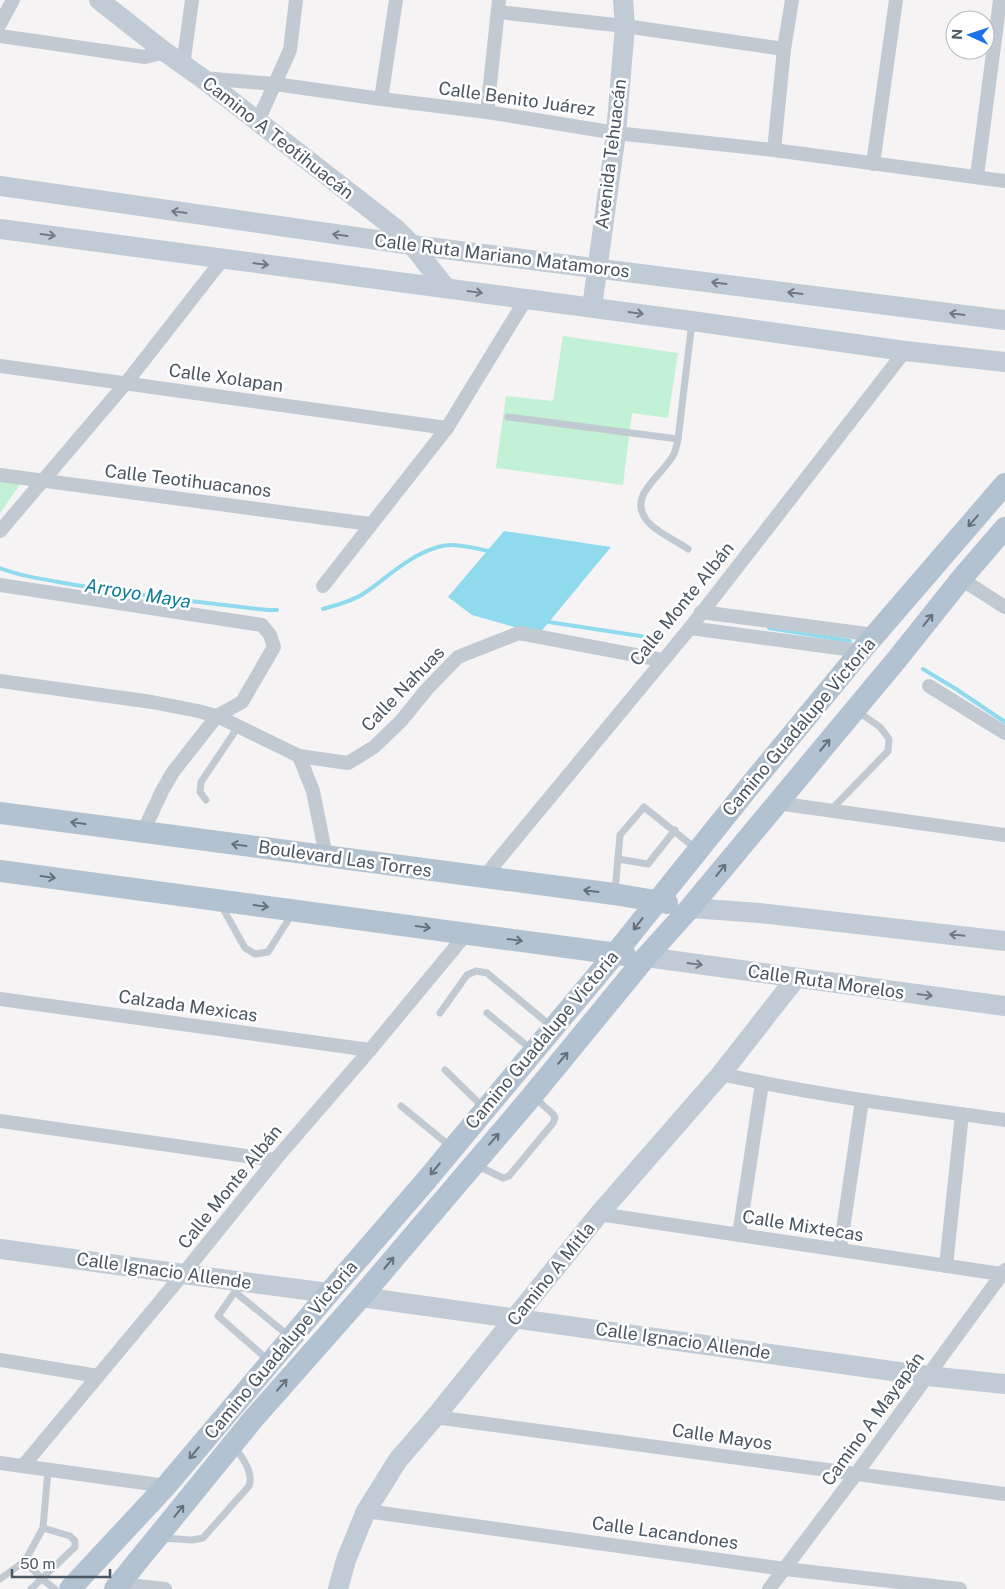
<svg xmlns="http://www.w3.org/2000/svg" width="1005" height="1589" viewBox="0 0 1005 1589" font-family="'Public Sans',sans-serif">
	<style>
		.green { fill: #c3f1d5 }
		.water { fill: #90daee }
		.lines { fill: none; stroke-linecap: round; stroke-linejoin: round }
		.stream { stroke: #90daee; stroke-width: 4 }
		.lane { stroke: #c1cad2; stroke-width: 7 }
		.street { stroke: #c1cad2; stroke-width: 14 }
		.secondary { stroke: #c1cbd6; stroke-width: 20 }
		.primary { stroke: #b3c2d1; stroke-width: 22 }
		.oneway { stroke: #6e7984 }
		.oneway2 { stroke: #64717d }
		.labels { text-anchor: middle; stroke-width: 5; stroke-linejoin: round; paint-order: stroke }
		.street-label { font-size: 18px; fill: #4a5661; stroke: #fff }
		.water-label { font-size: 19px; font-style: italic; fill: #0c7c9b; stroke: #fff }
	</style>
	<rect width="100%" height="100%" fill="#f5f3f3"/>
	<!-- green -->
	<g class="green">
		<polygon points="563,336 678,353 668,418 632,413 623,485 496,468 506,396 553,401"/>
		<polygon points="0,480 21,483 0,513"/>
	</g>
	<!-- water -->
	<polygon class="water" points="504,531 611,547 539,634 472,615 448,597"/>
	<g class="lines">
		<!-- stream -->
		<g class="stream">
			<path d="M0,568c26,10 55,13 82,18 62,10 123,17 186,24h9"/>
			<path d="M323,609c13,-4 28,-7 40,-15 24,-16 46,-39 75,-47 16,-5 35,1 51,4"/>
			<polyline points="549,622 653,638"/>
			<polyline points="769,628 850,641"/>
			<polyline points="923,669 956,689 1005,722"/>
		</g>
		<!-- lane -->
		<g class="lane">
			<polyline points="508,417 678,439"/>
			<path d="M688,549c-11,-8 -30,-16 -39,-26 -25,-27 14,-47 25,-69 2,-5 3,-10 4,-15l14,-117"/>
			<polyline points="206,800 200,792 201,782 238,727"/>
			<polyline points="831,810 888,751 889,739 880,727 857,711"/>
			<polyline points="618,859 648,864 675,830"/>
			<polyline points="615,891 620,835 644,807 695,848"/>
			<polyline points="221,905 245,948 255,954 268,952 292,914"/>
			<polyline points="440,1013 467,975 476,971 487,973 551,1026"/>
			<polyline points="487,1013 531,1049"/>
			<polyline points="445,1070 484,1108"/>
			<polyline points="401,1106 450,1146"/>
			<polyline points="478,1166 503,1178 509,1176 553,1123 555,1118 553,1114 535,1098"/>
			<polyline points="241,1283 218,1316 268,1360"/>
			<polyline points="235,1292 289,1336"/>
			<polyline points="48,1470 43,1528 25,1561 42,1579 55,1589"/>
			<path d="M162,1538l30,2 11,-2 46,-52c5,-14 -7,-28 -14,-39"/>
			<polyline points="0,1579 25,1561"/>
			<polyline points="31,1589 75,1547 75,1541 70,1536 43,1528"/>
		</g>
		<!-- street -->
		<g class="street">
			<polyline points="498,12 625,26 784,49"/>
			<polyline points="0,24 13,0"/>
			<polyline points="0,36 145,57 165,52"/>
			<polyline points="183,66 192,0"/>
			<polyline points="203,78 275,84 381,99 487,112 616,133 774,150 1005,181"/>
			<polyline points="381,99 396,0"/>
			<polyline points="487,112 499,0"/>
			<polyline points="258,121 290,50 296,0"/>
			<polyline points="774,150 784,49 792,0"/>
			<polyline points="873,164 896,0"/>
			<polyline points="977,176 1000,0"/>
			<polyline points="0,366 447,428"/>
			<polyline points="0,475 370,524"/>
			<polyline points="0,531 126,383 223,259"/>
			<polyline points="961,579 1005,607"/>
			<polyline points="0,585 262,625 270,635 274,647 242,702 217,716 173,772 162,791 143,832"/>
			<polyline points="323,586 447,428 526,299"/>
			<polyline points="701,612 875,635"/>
			<polyline points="690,628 861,651"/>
			<polyline points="0,681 152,702 198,711 217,716 299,756 348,763 374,747 401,721 427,689 458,657 519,633 662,660"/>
			<polyline points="929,686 1005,733"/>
			<polyline points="299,756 313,791 326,856"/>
			<polyline points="777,803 1005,835"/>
			<polyline points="484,877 690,628 905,351"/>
			<polyline points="0,999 370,1050"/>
			<path d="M721,1074c94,21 189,33 284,46"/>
			<polyline points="0,1121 275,1160"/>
			<polyline points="599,1214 1001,1274"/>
			<polyline points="739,1235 762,1083"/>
			<polyline points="840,1250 862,1100"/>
			<polyline points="946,1266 962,1114"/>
			<polyline points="0,1360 98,1376"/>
			<polyline points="435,1417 1005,1494"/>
			<polyline points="0,1463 166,1486"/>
			<polyline points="23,1466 183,1274 275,1160 370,1050 467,933"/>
			<polyline points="366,1511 785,1569 960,1589"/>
			<polyline points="119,1584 165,1589"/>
			<polyline points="769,1589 856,1474 1005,1270"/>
		</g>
		<!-- secondary -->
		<g class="secondary">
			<polyline points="99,0 165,52 202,78 396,229 412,245 446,288"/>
			<polyline points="0,186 412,245 1005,320"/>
			<polyline points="0,229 692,321 905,351 1005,362"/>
			<polyline points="592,307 616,133 625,26 623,0"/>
			<polyline points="690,908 760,913 1005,941"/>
			<polyline points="646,957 1005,1006"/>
			<polyline points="0,1249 183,1274 329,1293"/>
			<polyline points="361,1297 928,1376 1005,1384"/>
			<polyline points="338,1589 346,1560 366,1511 398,1460 435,1417 599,1214 721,1074 796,978"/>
		</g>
		<!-- primary -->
		<g class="primary">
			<polyline points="0,813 614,894 667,903"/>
			<polyline points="0,871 625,955"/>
			<polyline points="70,1589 166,1486 329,1293 424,1183 615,954 757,777 861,651 1005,484"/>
			<polyline points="115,1589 254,1418 361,1297 532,1096 646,957 690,908 898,658 961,579 1005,528"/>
		</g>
	</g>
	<!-- one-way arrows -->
	<defs><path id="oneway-shaft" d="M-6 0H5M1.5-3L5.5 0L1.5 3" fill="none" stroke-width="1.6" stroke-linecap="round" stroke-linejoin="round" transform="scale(1.25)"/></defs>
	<g class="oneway">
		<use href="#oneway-shaft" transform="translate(179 212) rotate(-172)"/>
		<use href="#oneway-shaft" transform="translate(48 235) rotate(8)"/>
		<use href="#oneway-shaft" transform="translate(340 235) rotate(-172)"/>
		<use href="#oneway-shaft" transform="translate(261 264) rotate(7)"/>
		<use href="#oneway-shaft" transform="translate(719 283) rotate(-173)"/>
		<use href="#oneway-shaft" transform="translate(475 292) rotate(8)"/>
		<use href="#oneway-shaft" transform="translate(795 293) rotate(-173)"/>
		<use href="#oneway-shaft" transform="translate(636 313) rotate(8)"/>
		<use href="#oneway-shaft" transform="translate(957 314) rotate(-173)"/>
		<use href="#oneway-shaft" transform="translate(957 935) rotate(-174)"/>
		<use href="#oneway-shaft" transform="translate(695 964) rotate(8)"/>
		<use href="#oneway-shaft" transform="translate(925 995) rotate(8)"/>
	</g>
	<g class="oneway2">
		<use href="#oneway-shaft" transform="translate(973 521) rotate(131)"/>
		<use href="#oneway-shaft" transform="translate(928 620) rotate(-51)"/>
		<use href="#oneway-shaft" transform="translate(825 745) rotate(-50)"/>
		<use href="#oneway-shaft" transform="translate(78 823) rotate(-172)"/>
		<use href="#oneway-shaft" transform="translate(239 845) rotate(-172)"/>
		<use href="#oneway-shaft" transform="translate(721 870) rotate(-51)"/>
		<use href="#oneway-shaft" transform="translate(48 877) rotate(8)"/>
		<use href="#oneway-shaft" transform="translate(591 891) rotate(-173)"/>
		<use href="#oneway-shaft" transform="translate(261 906) rotate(8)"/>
		<use href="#oneway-shaft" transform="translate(638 924) rotate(128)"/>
		<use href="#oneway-shaft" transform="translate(423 927) rotate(8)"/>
		<use href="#oneway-shaft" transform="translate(515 940) rotate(8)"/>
		<use href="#oneway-shaft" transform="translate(563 1058) rotate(-50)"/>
		<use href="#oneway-shaft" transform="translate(494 1139) rotate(-49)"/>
		<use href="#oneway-shaft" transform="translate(435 1169) rotate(130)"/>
		<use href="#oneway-shaft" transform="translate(389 1263) rotate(-50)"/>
		<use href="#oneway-shaft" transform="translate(282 1385) rotate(-49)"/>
		<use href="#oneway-shaft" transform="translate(194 1453) rotate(130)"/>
		<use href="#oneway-shaft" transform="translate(179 1511) rotate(-51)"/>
	</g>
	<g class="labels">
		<!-- street labels -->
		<g class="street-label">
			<text transform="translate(517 99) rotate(8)" y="6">Calle Benito Juárez</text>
			<text transform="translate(278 138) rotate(38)" y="6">Camino A Teotihuacán</text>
			<text transform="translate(611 154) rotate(-83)" y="6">Avenida Tehuacán</text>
			<text transform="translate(502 256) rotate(7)" y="6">Calle Ruta Mariano Matamoros</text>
			<text transform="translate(226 378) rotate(8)" y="6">Calle Xolapan</text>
			<text transform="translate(188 481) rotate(7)" y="6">Calle Teotihuacanos</text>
			<text transform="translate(682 604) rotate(-51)" y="6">Calle Monte Albán</text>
			<text transform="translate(403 689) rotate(-46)" y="6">Calle Nahuas</text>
			<text transform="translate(799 727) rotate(-50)" y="6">Camino Guadalupe Victoria</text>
			<text transform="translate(345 859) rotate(8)" y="6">Boulevard Las Torres</text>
			<text transform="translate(826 982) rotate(8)" y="6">Calle Ruta Morelos</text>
			<text transform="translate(188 1006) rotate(8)" y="6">Calzada Mexicas</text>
			<text transform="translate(542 1040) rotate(-50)" y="6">Camino Guadalupe Victoria</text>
			<text transform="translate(230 1187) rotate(-51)" y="6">Calle Monte Albán</text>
			<text transform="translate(803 1226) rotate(9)" y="6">Calle Mixtecas</text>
			<text transform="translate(164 1271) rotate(8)" y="6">Calle Ignacio Allende</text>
			<text transform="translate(551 1274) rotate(-51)" y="6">Camino A Mitla</text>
			<text transform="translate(683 1341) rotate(8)" y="6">Calle Ignacio Allende</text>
			<text transform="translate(281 1350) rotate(-50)" y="6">Camino Guadalupe Victoria</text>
			<text transform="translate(873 1419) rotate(-54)" y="6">Camino A Mayapán</text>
			<text transform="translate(722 1437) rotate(8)" y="6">Calle Mayos</text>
			<text transform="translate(665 1533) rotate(8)" y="6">Calle Lacandones</text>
		</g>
		<!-- water labels -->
		<g class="water-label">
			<text transform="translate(138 593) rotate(9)" y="7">Arroyo Maya</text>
		</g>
	</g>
	<!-- north arrow -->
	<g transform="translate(970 35) rotate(273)"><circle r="24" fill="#ffffff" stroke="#b7bbc0"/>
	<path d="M0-4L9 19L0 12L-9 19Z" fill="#1a73e8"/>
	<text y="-8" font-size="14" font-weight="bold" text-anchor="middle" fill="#4a5661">N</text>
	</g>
	<!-- scale -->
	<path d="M12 1569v8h98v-8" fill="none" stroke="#4a5661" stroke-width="2.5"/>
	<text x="20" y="1569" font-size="15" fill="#4a5661" stroke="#ffffff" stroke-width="4" paint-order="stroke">50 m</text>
</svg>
